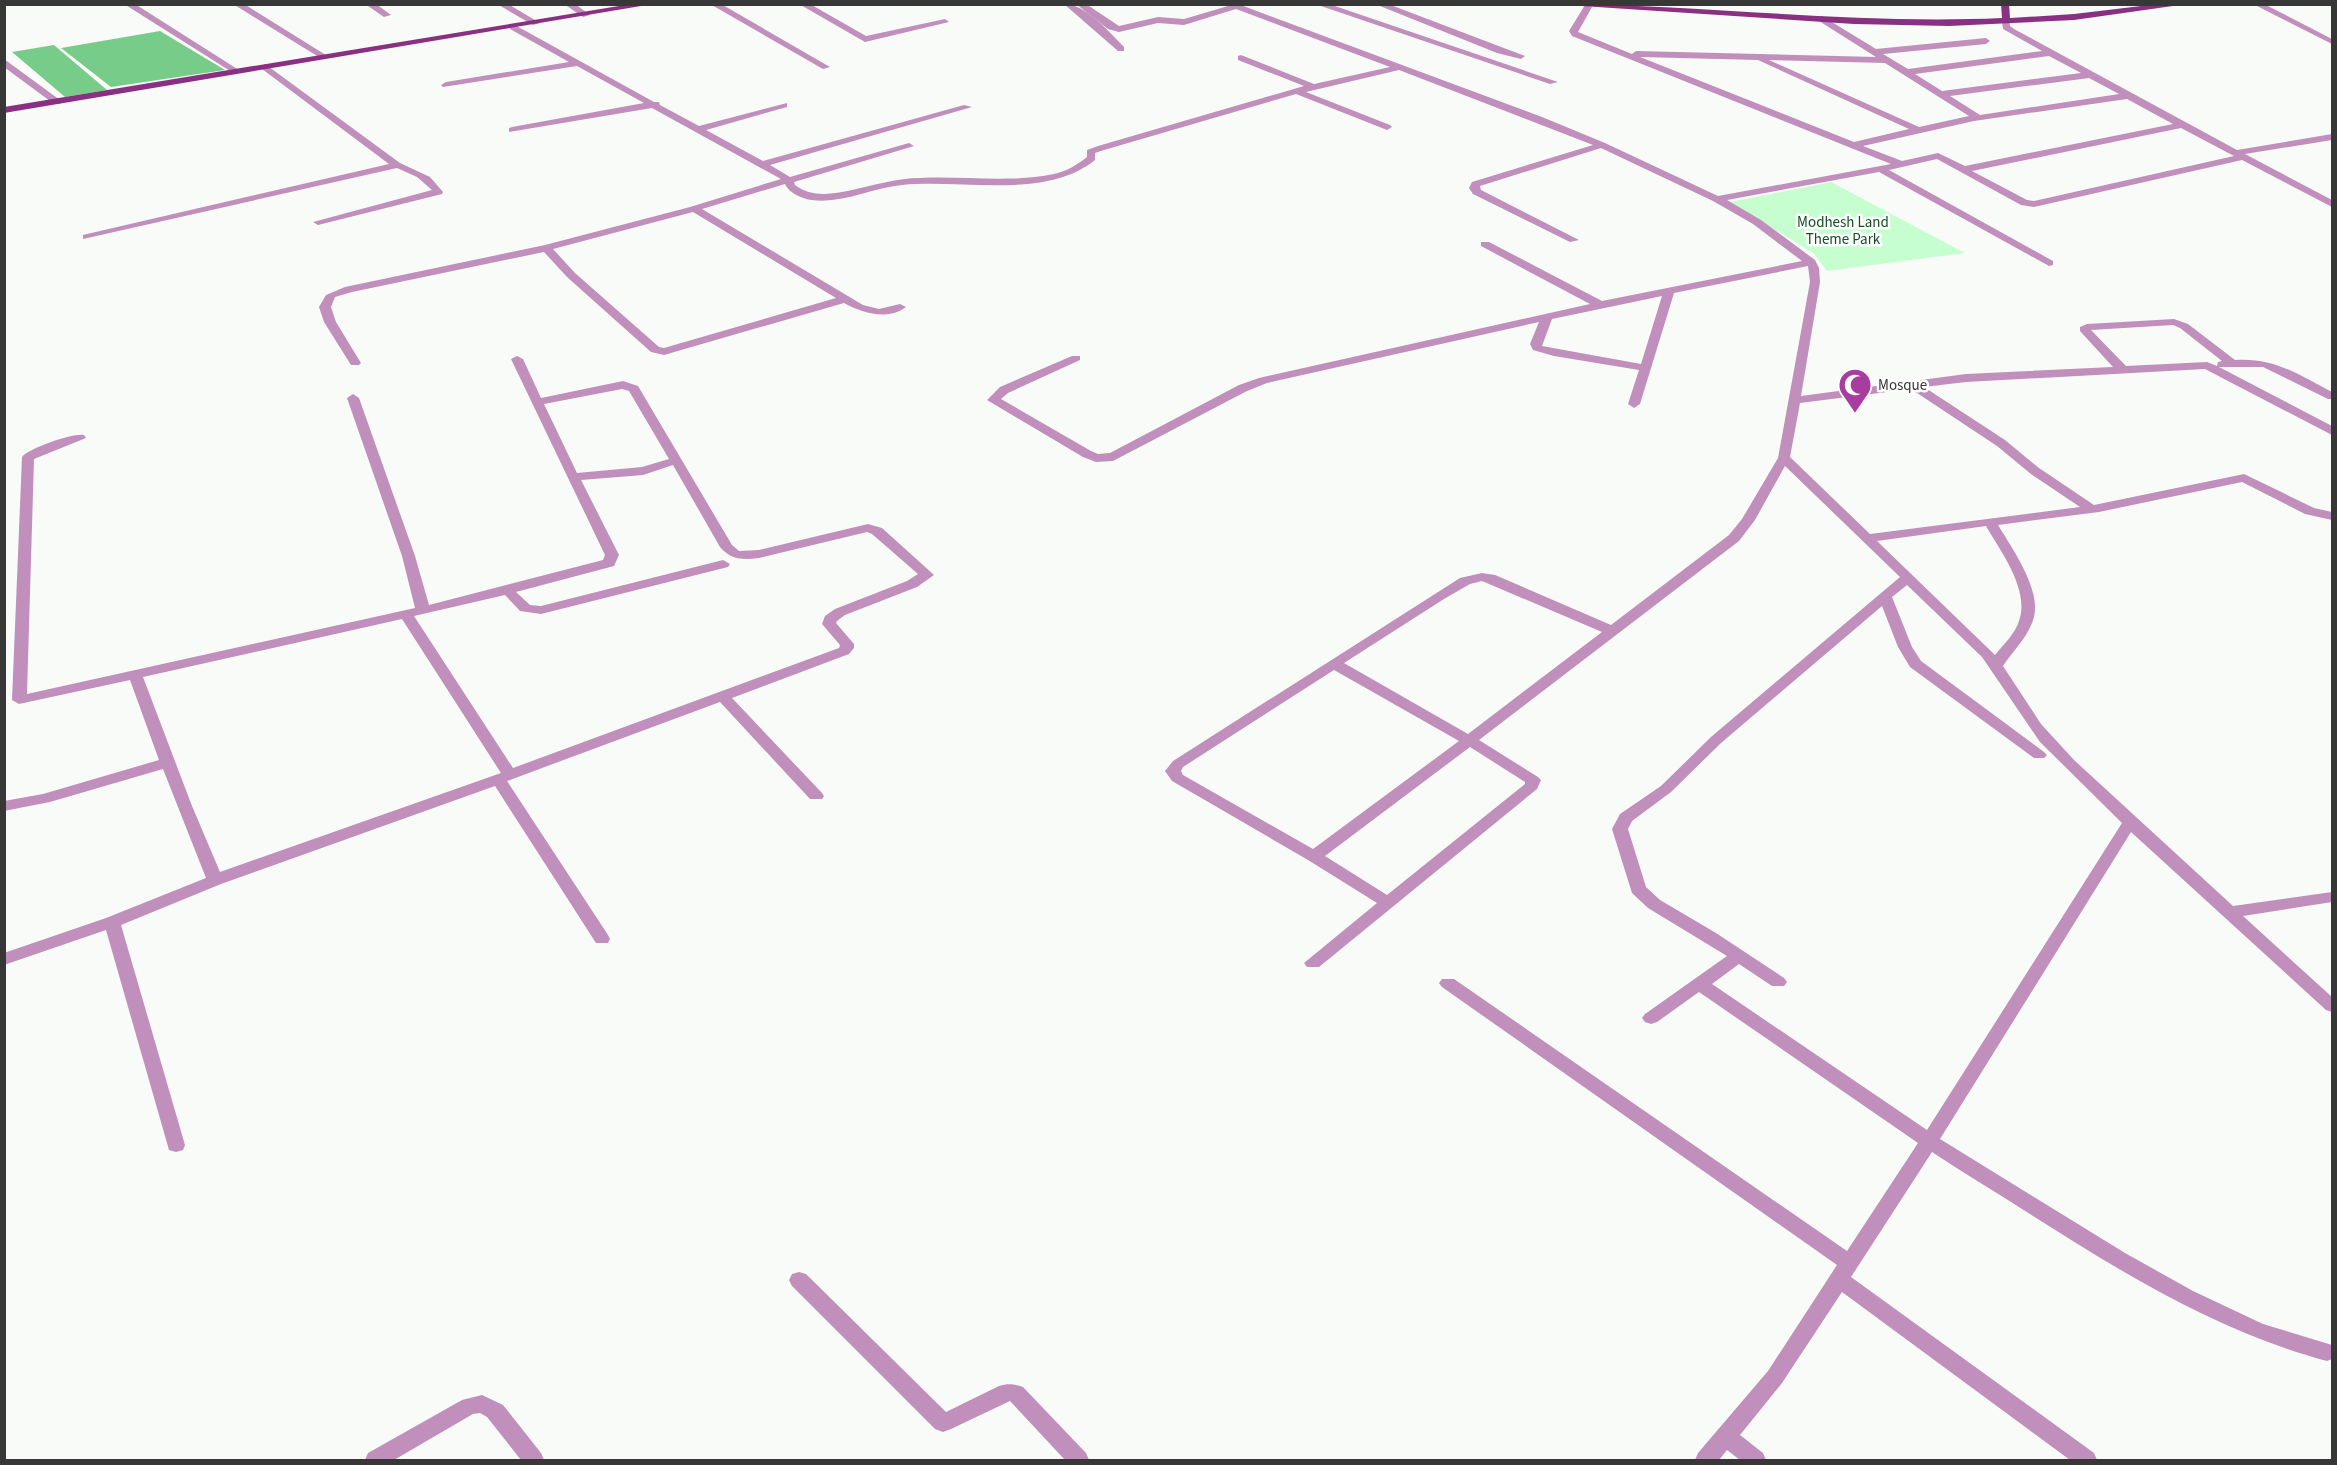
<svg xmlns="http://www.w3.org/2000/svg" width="2337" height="1465" viewBox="0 0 2337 1465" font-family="'Source Sans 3',sans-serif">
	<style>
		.green { fill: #c7fecf }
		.forest { fill: #78cc89 }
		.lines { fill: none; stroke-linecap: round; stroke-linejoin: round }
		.minor { fill: #c18fbb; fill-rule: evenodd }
		.major { fill: #893082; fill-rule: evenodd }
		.labels { text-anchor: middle; stroke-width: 5; stroke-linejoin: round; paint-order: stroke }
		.far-park-label { font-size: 15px; fill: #124f24; stroke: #fff }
		.far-poi-label { font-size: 15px; fill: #363736; stroke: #fff; text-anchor: start }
	</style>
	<rect width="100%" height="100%" fill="#f9fbf9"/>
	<!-- green -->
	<polygon class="green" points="1831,182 1965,253 1827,271 1813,253 1730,202"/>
	<!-- forest -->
	<g class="forest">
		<polygon points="160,31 225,70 111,87 61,48"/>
		<polygon points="54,45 107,90 65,97 12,52"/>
	</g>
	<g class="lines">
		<!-- minor -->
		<g class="minor">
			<polygon points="124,4 135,4 242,72 235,74"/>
			<polygon points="233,4 244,4 329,57 322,59"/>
			<polygon points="365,4 376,4 391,15 384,17"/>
			<polygon points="497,4 508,4 540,23 533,25"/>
			<polygon points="564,4 575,4 590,15 583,17"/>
			<polygon points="710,4 721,4 830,67 823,69"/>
			<polygon points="799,4 810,4 866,36 945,19 949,22 865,42"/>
			<path d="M1064,4c22,0 45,28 60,43v4h-6z"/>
			<path d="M1076,4h10l33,22 39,-9 26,2 44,-13 -3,-2h13l304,113 63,26 113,53 173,-32 -319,-128 -3,-5 16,-26 7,2 -14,25 54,22 4,-3 240,6 -57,-36v-4l3,-1 54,33 110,-11 4,3 -4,3 -103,10 25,15 134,-18 -39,-22 -1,-8 4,-3 3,1 1,7 4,3 223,121 95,-16v6l-87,14 87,46v7l-90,-47 -208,47 -13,-2 -84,-46 -48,11 164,91v4l-4,1 -170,-94 -152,28 34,20 54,40 4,8 1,14 -19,114 165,-22 147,-7 -33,-36v-4l7,-3 87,-5 14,5 47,36c39,-3 64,15 97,32v7h-4l-65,-32h-44l113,59v9l-127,-66 -239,13 -42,5 81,53 34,28 55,37 150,-31 70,34 18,4v8l-27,-6 -63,-32 -143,30 -101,13c15,25 47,69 34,98 -6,16 -20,29 -29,43l38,58 33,36 159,146 99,-14v10l-89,14 89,81v15l-6,-2 -195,-178 -191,307 185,114 68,38 70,33 69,21v14l-5,2c-108,-29 -201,-86 -294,-145 -34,-22 -68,-42 -101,-64l-81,125 243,176 3,7h-27l-228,-168 -60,91 -42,52 23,18 3,7h-26l-13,-10 -8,10h-24l3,-7 70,-82 69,-106 -395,-278 -3,-4 3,-4h12l393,272 71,-108 -219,-151 -42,30 -6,2 -6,-2 -3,-4 3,-4 82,-58 -79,-48 -16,-15 -20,-64 8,-15 41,-28 50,-49 189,-160 -115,-111 -30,54 -16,21 -260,199 59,37 3,3 -4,9 -218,178h-12l-3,-4 73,-60 -69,-43 -136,-79 -7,-10 8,-10 287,-183 22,-5 13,2 116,50 118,-90 13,-16 36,-61 32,-176 -2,-16 -134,27 -34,111 -6,4 -6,-4 11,-34 -85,-14 -21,-6 -3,-6 9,-22 -272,61 -20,8 -134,70 -17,1 -13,-5 -96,-57 13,-13 72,-31h8v4l-72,33 -7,6 90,52 7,3 12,-1 129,-68 20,-7 331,-74 -109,-58v-4h8l113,59 200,-40 -49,-37 -40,-23 -112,-53 -121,38 1,4 98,50 -9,2 -97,-48 -4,-6 3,-6 121,-37 -194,-75 -93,22 84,33 2,2 -5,3 -91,-36 -192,56 -9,3v7c-49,40 -133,19 -193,25 -30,3 -60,19 -90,15 -10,-1 -23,-7 -27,-16l-83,25 161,96 16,4 21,-5 6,3c-18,14 -44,6 -62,-4l-180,52 -13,-3 -84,-75 -23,-25 -192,40 -17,5 -4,10 5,15 25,41 -2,2h-8l-27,-43 -5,-15 7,-12 19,-8 200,-42 145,-38 91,-28 -129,-71 -143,24v-4l3,-1 132,-24 -67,-37 -134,21 -2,-2 5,-3 123,-20 -59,-33 -1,-2 4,-3 141,78h5l1,3 39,21 88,-23v4l-81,23 57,31 201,-56 8,2 -202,58 20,12 119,-34 5,3 -120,36 1,3c17,13 37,9 57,5 23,-5 45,-12 68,-12 45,-2 90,5 134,-4 13,-3 23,-9 33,-17v-7l11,-4 206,-60 -66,-26v-4l3,-1 73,29 76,-17 -154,-58 -52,16 -26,-2 -39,9 -11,-3zM2049,56l32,17 -139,18 -27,-17zM1640,57l118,3 151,69 -55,13zM1769,60l116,3 84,53 -50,11zM2089,78l30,16 -139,21 -30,-19zM2127,99l46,25 -208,42 -27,-13 -36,8 -39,-15 111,-25zM2181,128l53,28 -200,45 -7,-1 -55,-29zM693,212l143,86 -172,50 -5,-1 -84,-74 -22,-24zM1662,296l-21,68 -99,-18 10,-27zM2173,325l7,3 42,33 -4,1 -1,4 -10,-4 -81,4 -35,-36zM1911,389l86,57 34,28 49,33 -210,27 -80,-77 10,-54zM1986,526c15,26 44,64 33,95 -4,13 -16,24 -24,34l-118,-114zM1482,581l120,51 -134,102 -124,-71 100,-64 26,-15zM1907,585l75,72 58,85 82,81 -195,307 -215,-146 27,-20 33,22h12l3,-4 -3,-4 -68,-45 -56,-33 -14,-13 -18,-58 4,-8 39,-29 50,-49 161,-137 16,41 12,20 124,91h10l3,-3 -3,-3 -123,-91 -9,-14 -20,-50zM1334,670l125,71 -146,108 -130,-74 -2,-4 2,-4zM1470,747l55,35v2l-138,111 -62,-39z"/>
			<polygon points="1315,4 1329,4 1558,82 1550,84"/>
			<polygon points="1375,4 1388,4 1525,56 1521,59 1497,53"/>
			<polygon points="2253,4 2264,4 2332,39 2332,44"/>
			<polygon points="4,59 60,100 60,104 54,104 4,67"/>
			<polygon points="265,64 400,163 430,177 443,192 442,194 318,225 313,222 432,190 417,177 397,168 83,239 83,235 87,234 389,164 262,69 261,67"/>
			<path d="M517,356l6,3 18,39 82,-17 15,5 94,159 7,6 20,-1 109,-26 14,4 52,47 -17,12 -72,28 -8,6 -1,2 18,21v4l-5,6 -117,44 90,95 2,3 -2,3h-12l-90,-97 -213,79 101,154 2,4 -2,4h-12l-101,-157 -274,98 -100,41 64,220 -2,5 -7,2 -7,-2 -63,-220 -102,35v-12l102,-35 100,-40 -43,-109 -113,33 -46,9v-10l39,-7 116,-34 -29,-80 -111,24 -7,-4 10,-243c7,-9 51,-24 62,-22l2,3 -52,21 -7,235 388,-86 -13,-52 -55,-158 6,-4 6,4 56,158 14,49 174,-45 2,-5 -94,-196zM622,389l7,2 40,68 -27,8 -65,6 -33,-69zM673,465l47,82c11,13 23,13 39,11l108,-26 5,2 46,40 -11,7 -72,28 -10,7 -3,8 18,21 -1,3 -326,120 -99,-152 91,-21 15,16 21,3 187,-47 2,-3 -7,-4 -182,46 -11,-1 -14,-13 98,-26 5,-11 -38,-75 62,-5zM402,619l99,154 -281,99 -28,-66 -49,-129z"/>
			<path d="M799,1272l7,2 140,138 53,-26c9,-3 15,-2 24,1l63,66 3,7h-24l-55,-59 -59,28 -8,3 -8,-3 -143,-143 -3,-6 3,-6z"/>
			<polygon points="482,1395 503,1405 541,1453 544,1460 521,1460 487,1417 480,1413 473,1414 394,1460 365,1460 368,1453 462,1400"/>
		</g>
		<!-- major -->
		<g class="major">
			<polygon points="631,4 653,4 4,113 4,107"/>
			<path d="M1551,4c151,0 300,21 451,14l-1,-14h8l1,14 64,-4 84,-10h29l-113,16 -125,6 -95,-2z"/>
		</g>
	</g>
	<!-- icons -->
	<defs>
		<g id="mosque-pin" transform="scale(1.725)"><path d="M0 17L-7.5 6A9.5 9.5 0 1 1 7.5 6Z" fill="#a73d9e" stroke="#fff"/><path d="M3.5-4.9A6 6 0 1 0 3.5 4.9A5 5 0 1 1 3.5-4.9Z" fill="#fff"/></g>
	</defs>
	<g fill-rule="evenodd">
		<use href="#mosque-pin" x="1855" y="385"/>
	</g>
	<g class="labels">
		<!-- far-park labels -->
		<g class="far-park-label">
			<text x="1843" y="227">Modhesh Land<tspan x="1843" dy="17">Theme Park</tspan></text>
		</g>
		<!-- far-poi labels -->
		<g class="far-poi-label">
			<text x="1878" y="390">Mosque</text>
		</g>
	</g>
	<!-- border -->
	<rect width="2337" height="1465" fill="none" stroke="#363736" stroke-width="12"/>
</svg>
